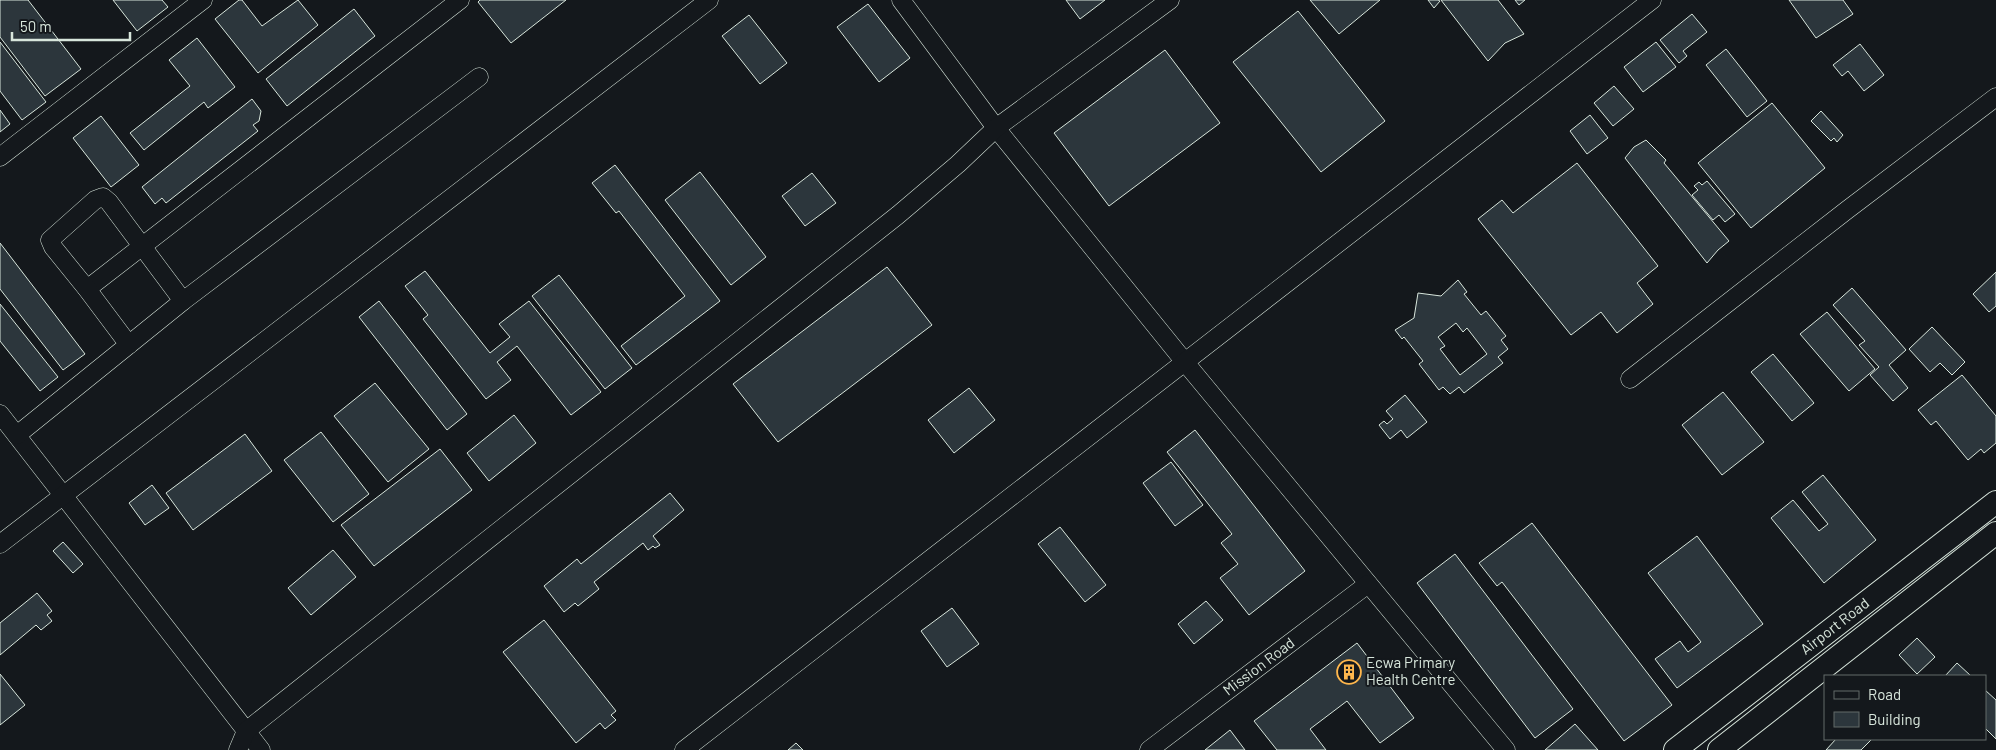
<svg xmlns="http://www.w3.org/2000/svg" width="1996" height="750" viewBox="0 0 1996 750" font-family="Barlow,sans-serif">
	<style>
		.building { fill: #2c363c; stroke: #d8e6dc; fill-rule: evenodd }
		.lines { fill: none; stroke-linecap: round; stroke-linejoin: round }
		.minor-casing { stroke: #d8e6dc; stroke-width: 19 }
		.major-casing { stroke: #d8e6dc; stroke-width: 24 }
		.minor { stroke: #14181c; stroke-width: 18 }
		.major { stroke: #14181c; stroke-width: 22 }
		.labels { text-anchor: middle; stroke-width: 4; stroke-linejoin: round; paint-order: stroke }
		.street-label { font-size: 15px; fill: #d8e6dc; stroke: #14181c }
		.poi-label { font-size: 15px; fill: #d8e6dc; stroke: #14181c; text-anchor: start }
	</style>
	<rect width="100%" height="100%" fill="#14181c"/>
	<!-- building -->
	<g class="building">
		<polygon points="0,0 28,0 81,69 45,96 0,37"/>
		<polygon points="113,0 162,0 168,7 137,31"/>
		<polygon points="239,0 242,0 262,26 298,0 318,25 258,73 215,19"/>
		<polygon points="480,0 566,0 511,43 478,2"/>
		<polygon points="1066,0 1105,0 1080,19"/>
		<polygon points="1310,0 1380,0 1339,34"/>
		<polygon points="1428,0 1438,0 1440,1 1434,8"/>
		<polygon points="1441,0 1498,0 1524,34 1505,43 1488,61"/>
		<polygon points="1515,0 1525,0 1519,5"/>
		<polygon points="1789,0 1843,0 1853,14 1816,38"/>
		<polygon points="868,4 910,58 879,82 837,27"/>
		<polygon points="354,9 375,36 287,106 266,79"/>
		<polygon points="1298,11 1385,121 1321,172 1233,62"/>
		<polygon points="1692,14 1707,32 1683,51 1687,56 1679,63 1660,40"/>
		<polygon points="749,15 787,63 760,84 722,36"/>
		<polygon points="197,38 235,87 208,108 204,102 144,150 130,133 190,86 169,60"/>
		<polygon points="0,42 46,102 22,120 0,91"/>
		<polygon points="1656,42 1676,67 1643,92 1624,67"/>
		<polygon points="1860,44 1884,75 1864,91 1848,71 1842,76 1833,65"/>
		<polygon points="1726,49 1767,101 1747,117 1706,65"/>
		<polygon points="1165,50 1220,123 1109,206 1054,133"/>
		<polygon points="1614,86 1634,109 1613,126 1594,103"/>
		<polygon points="252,99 261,111 259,121 253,125 258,131 166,203 162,198 155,204 142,187"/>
		<polygon points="1772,103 1825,168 1751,228 1698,163"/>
		<polygon points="0,110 10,124 0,132"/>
		<polygon points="1821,111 1843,135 1837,142 1834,138 1831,141 1811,121"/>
		<polygon points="1590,115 1608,138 1587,154 1570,131"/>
		<polygon points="101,116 139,165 111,187 73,138"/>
		<polygon points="1646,140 1666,160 1664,163 1729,241 1718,250 1707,263 1625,158 1634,147"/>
		<polygon points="1577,163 1658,266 1637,283 1653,304 1617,333 1601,312 1571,335 1478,219 1502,200 1513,213"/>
		<polygon points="615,165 720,301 636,365 621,346 685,296 619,211 616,213 592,183"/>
		<polygon points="700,172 766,257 731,285 665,200"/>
		<polygon points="812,173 836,203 805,226 782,196"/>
		<polygon points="1707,181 1735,214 1725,222 1719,215 1713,220 1692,195 1698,190 1694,186 1699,182 1702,185"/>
		<polygon points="0,243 85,354 63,370 0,289"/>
		<polygon points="887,267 932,325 778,442 733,384"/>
		<polygon points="425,271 490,353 510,337 499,324 529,301 601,392 571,415 517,346 497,362 511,380 486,399 423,319 428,315 405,286"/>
		<polygon points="1996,272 1996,306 1989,312 1973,294"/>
		<polygon points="559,275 632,368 605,389 532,296"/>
		<path d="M1458,280l9,12 -3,2 17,21 5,-4 20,25 -5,4 7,9 -10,8 5,6 -39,30 -5,-6 -9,7 -7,-7 -4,3 -20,-26 4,-3 -19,-24 -2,2 -7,-9 19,-12 4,-25 23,3zM1456,323l7,9 4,-4 20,26 -27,21 -20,-26 5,-3 -7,-9z"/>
		<polygon points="1852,288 1906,350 1889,365 1908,388 1893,401 1870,375 1879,367 1859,345 1865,341 1833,305"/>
		<polygon points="379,301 467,414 447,430 359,317"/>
		<polygon points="0,304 58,377 40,391 0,341"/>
		<polygon points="1827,312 1875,369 1849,391 1800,334"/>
		<polygon points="1932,327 1965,362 1952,375 1940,363 1930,372 1909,349"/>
		<polygon points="1773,354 1814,403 1792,421 1751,372"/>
		<polygon points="1962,375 1996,416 1996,443 1984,453 1981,449 1968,460 1936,421 1931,425 1918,410"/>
		<polygon points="375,383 429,449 388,482 334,416"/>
		<polygon points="969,388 995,420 954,453 928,420"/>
		<polygon points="1723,392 1764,442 1722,475 1682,425"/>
		<polygon points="1405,395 1427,422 1407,438 1401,430 1390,439 1379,425 1384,421 1387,424 1393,419 1386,411"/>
		<polygon points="514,415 536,443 489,481 467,453"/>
		<polygon points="1195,430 1305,571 1249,615 1220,578 1238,564 1221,543 1232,534 1167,452"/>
		<polygon points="321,432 369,494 333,522 284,460"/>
		<polygon points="245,434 272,471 193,530 166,493"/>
		<polygon points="440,449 472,490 374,566 341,525"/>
		<polygon points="1171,462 1203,505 1175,526 1143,483"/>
		<polygon points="1823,475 1876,540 1824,583 1771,518 1793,500 1819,531 1828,524 1802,492"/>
		<polygon points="152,485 169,508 145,525 129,503"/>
		<polygon points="670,493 684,510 653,536 660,545 655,548 653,546 648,550 643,543 594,582 599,589 578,606 575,603 564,612 544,586 577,559 581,564"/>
		<polygon points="1532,523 1672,705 1624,741 1502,582 1497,586 1479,563"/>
		<polygon points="1060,527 1106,585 1085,602 1038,544"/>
		<polygon points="1697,536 1763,624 1677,688 1655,659 1680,641 1688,652 1701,642 1648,573"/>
		<polygon points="63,542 83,564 73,573 53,551"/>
		<polygon points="333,550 356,577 311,615 288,588"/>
		<polygon points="1455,554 1573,709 1535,738 1417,583"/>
		<polygon points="37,593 52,611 47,615 52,621 41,630 36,625 0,655 0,623"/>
		<polygon points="1206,601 1223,620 1194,644 1178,624"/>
		<polygon points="952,608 979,644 947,667 921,631"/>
		<polygon points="544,620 616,711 611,715 616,720 605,729 600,723 576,743 503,652"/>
		<polygon points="1917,638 1935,657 1917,674 1899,655"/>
		<polygon points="1357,643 1414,718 1380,743 1347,701 1310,729 1326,750 1277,750 1254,721"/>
		<polygon points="1957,663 1971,676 1945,676"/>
		<polygon points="0,674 25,705 0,725"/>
		<polygon points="1985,690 1996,700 1996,739 1985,728"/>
		<polygon points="1575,724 1598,750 1545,750"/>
		<polygon points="1230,730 1245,750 1205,750"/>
		<polygon points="1836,739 1872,739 1861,750 1826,750"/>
		<polygon points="796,743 803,750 788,750"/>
	</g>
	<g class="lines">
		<!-- minor casing -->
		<g class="minor-casing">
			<g id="minor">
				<polyline points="901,0 996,128 1184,361 1506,750"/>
				<polyline points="0,157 203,0"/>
				<polyline points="87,289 460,0"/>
				<polyline points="183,301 479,77"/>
				<polyline points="1630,379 1847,210 1996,97"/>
				<polyline points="0,414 261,750"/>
				<polyline points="17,435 183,301 109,202 103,197 95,200 50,240 53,247 87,289 129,345"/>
				<polyline points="0,544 709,0"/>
				<polyline points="238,750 246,731 898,215 958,164 996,128 1170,0"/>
				<polyline points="684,750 1652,0"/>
				<path id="s1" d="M1149,750l219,-166"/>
			</g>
		</g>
		<!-- major casing -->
		<g class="major-casing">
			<g id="major">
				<path id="s2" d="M1675,750l321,-248"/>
				<polyline points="1719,750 1996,533"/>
			</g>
		</g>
		<!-- minor -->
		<use href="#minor" class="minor"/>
		<!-- major -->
		<use href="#major" class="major"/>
	</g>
	<!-- icons -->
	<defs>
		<g id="building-ring" transform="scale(1.25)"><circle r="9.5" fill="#14181c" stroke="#ffb74d" stroke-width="1.5"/><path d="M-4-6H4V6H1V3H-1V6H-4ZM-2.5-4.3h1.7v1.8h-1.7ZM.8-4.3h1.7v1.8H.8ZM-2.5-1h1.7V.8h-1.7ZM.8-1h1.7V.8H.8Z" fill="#ffb74d"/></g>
	</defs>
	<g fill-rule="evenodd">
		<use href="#building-ring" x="1349" y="672"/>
	</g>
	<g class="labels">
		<!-- street labels -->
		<g class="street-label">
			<text dy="5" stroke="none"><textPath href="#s2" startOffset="202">Airport Road</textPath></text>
			<text dy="5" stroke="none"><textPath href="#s1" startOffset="138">Mission Road</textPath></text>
		</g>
		<!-- poi labels -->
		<g class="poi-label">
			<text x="1366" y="668">Ecwa Primary<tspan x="1366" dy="17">Health Centre</tspan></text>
		</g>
	</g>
	<!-- legend -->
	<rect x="1824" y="675" width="162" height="65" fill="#14181c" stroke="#626a69"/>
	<rect x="1834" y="691" width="25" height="8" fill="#14181c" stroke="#626a69"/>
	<text x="1868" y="700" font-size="15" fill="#d8e6dc">Road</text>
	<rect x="1834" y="712" width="25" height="15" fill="#2c363c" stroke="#626a69"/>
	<text x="1868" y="725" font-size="15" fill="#d8e6dc">Building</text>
	<!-- scale -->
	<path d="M12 32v8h118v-8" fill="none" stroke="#d8e6dc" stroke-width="2.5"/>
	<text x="20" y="32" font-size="15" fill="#d8e6dc" stroke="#14181c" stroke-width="4" paint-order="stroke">50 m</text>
</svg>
